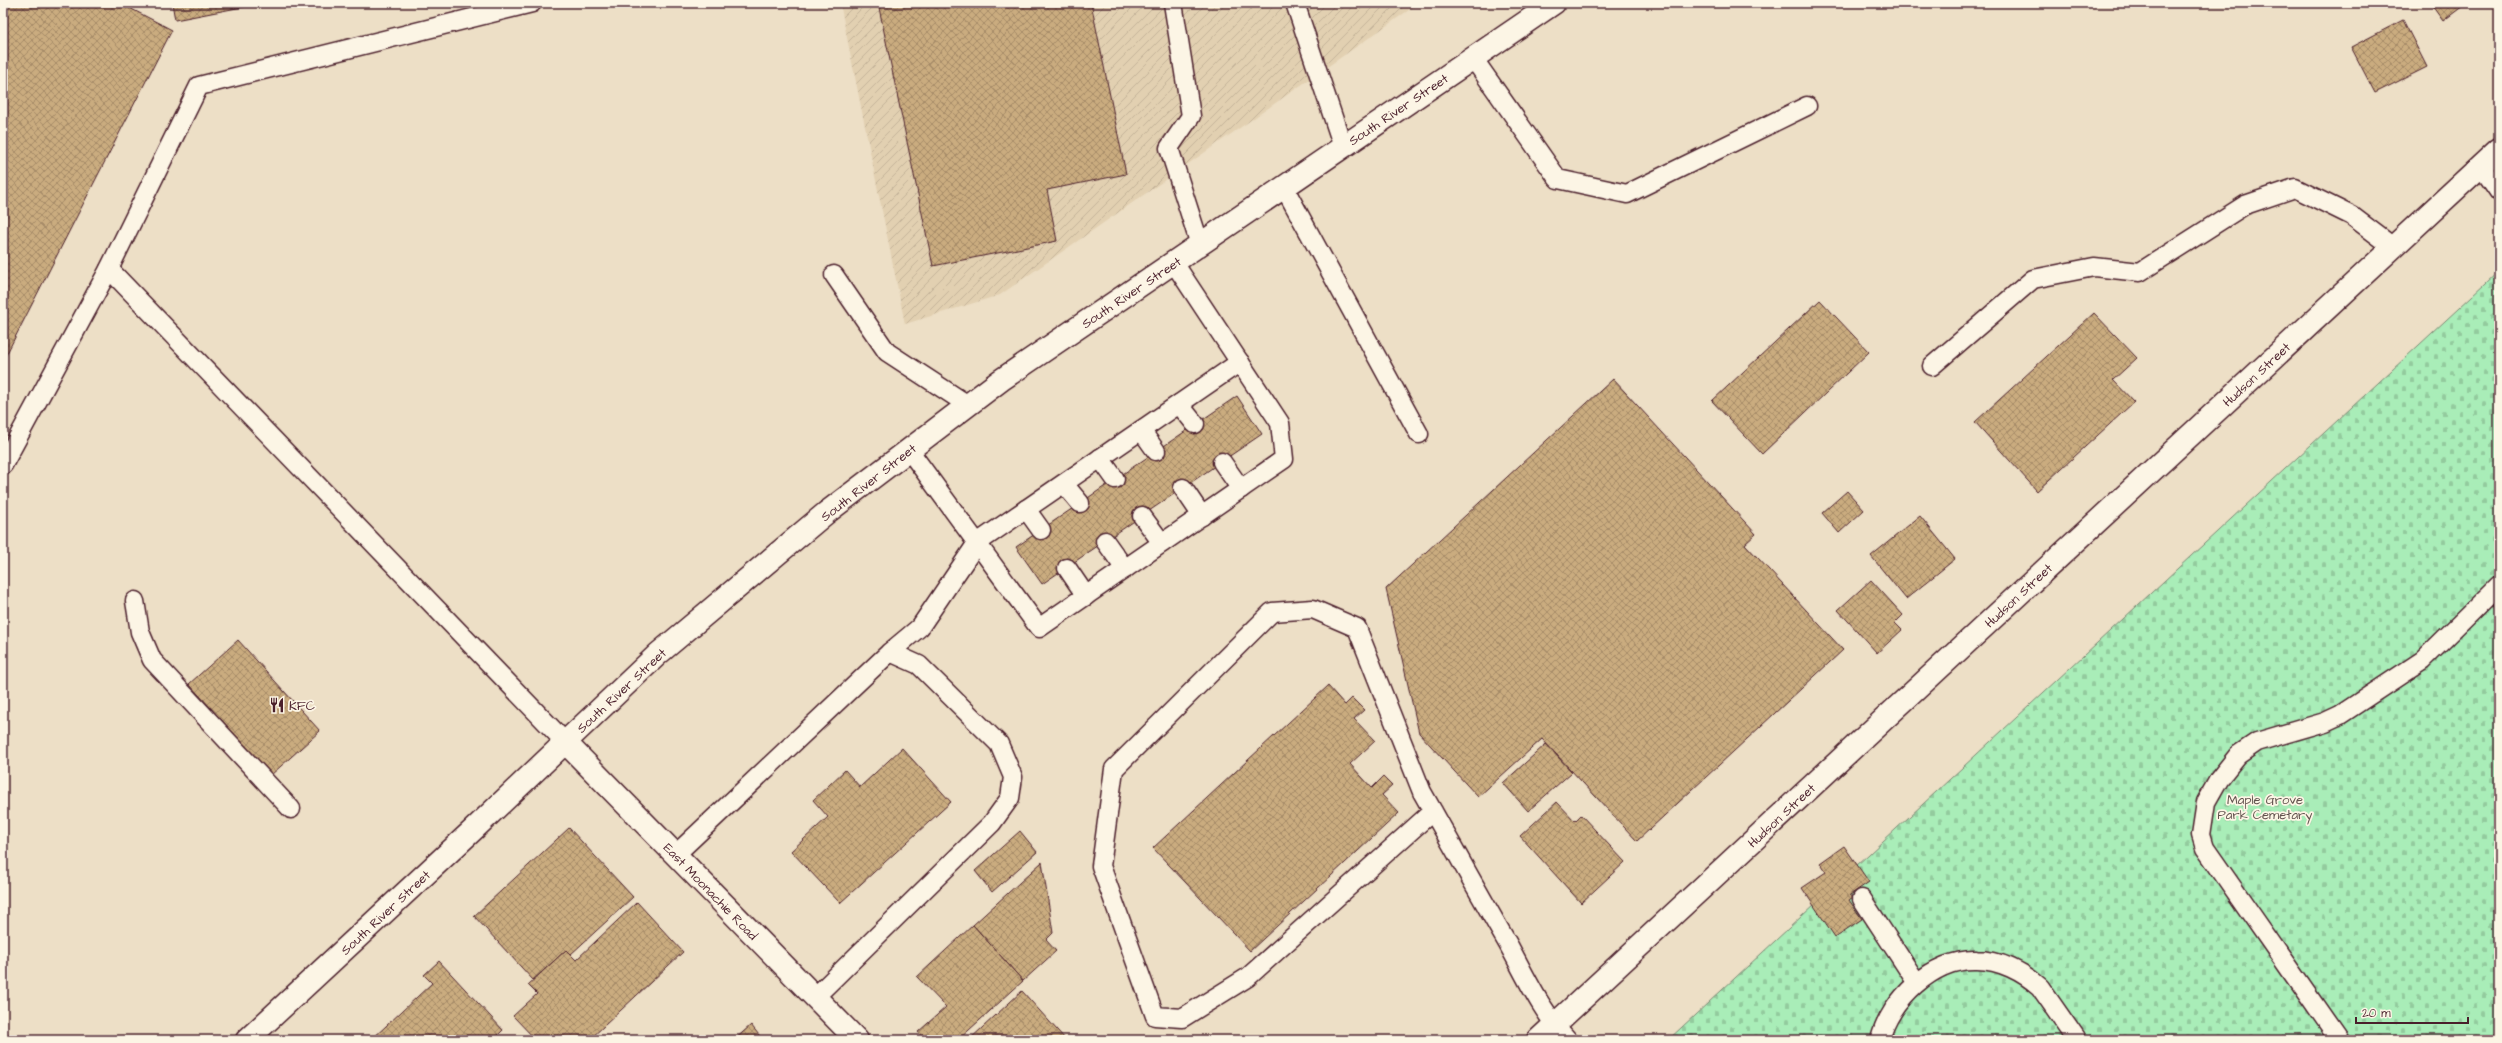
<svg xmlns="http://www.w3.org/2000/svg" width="2502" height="1043" viewBox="0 0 2502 1043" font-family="'Architects Daughter',sans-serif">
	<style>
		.industrial { fill: url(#industrial-furrows) }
		.cemetery { fill: url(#cemetery-stones); stroke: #7a8672 }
		.building { fill: url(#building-cross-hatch); stroke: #4a1f2b }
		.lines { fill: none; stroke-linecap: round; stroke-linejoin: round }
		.service-casing { stroke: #4a1f2b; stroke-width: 21 }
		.secondary-casing { stroke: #4a1f2b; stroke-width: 25 }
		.primary-casing { stroke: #4a1f2b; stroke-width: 25 }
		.service { stroke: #fcf5e5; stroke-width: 18 }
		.secondary { stroke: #fcf5e5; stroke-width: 22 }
		.primary { stroke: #fcf5e5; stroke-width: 22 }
		.labels { text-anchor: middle; stroke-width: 3.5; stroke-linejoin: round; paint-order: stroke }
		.street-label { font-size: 13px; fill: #4a1f2b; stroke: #fcf5e5 }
		.poi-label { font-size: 13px; fill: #4a1f2b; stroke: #fcf5e5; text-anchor: start }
		.park-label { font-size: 13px; fill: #62524e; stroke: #fcf5e5 }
	</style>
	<defs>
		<pattern id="industrial-furrows" width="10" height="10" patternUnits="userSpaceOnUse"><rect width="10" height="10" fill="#e2d0b1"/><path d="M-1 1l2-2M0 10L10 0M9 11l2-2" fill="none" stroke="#c3b298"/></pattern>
		<pattern id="cemetery-stones" width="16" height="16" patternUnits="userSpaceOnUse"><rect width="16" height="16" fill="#a9edb8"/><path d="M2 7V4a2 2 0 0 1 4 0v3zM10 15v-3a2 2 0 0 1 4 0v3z" fill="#93cb9e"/></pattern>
		<pattern id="building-cross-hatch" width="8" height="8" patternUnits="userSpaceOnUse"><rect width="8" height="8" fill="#caac7f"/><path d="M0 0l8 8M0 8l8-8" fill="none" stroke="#a68b68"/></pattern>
	</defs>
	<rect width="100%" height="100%" fill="#eddfc6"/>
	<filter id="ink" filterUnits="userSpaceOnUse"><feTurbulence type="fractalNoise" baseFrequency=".025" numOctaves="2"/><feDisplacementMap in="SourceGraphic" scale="8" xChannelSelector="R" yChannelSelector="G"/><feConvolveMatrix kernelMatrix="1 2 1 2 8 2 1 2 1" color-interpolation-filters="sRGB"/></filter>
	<g filter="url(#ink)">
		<!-- industrial -->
		<polygon class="industrial" points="840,3 1419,3 1000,295 905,324"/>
		<!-- cemetery -->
		<polygon class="cemetery" points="2499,271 2499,1040 1668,1040"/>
		<!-- building -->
		<g class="building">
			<polygon points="3,3 120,3 172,30 3,361"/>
			<polygon points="172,3 263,3 175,20"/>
			<polygon points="878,3 1091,3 1126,174 1047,190 1057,241 933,266"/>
			<polygon points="2430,3 2467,3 2443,21"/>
			<polygon points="2403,20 2427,67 2375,93 2351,47"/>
			<polygon points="1820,300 1869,352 1762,454 1712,401"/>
			<polygon points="2094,313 2137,358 2113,380 2134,402 2037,491 1975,422"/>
			<polygon points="1613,379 1756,534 1745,544 1843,650 1637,841 1542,739 1478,797 1419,733 1386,589"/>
			<polygon points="1237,396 1262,434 1042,584 1016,547"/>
			<polygon points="1847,491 1864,510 1839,533 1822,513"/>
			<polygon points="1920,516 1955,559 1906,599 1871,556"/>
			<polygon points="1871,580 1903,615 1895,623 1902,630 1877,653 1838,610"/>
			<polygon points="238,640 320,731 271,775 189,684"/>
			<polygon points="1328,686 1345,705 1352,698 1364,710 1354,719 1375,741 1350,764 1372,788 1383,777 1392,786 1382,795 1399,813 1250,951 1153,848"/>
			<polygon points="1546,744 1572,772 1528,811 1503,783"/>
			<polygon points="902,748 951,802 840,903 791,851 828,817 813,800 845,770 860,787"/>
			<polygon points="1557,802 1575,821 1581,815 1625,862 1581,903 1520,836"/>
			<polygon points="569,828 633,897 570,955 566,950 533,980 474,916"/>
			<polygon points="1020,831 1037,852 992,892 975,871"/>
			<polygon points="1844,846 1869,882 1850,895 1853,897 1849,900 1862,919 1835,937 1802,888 1826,872 1820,863"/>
			<polygon points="1042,862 1053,933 1046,940 1056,951 1023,981 973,925"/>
			<polygon points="637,902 683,952 589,1040 536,1040 513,1016 537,994 528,985 566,950 576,960"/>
			<polygon points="973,925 1023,981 958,1040 925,1040 918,1032 946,1007 917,977"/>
			<polygon points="439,961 503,1030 493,1040 371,1040 432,983 424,975"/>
			<polygon points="1022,991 1066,1040 969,1040"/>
			<polygon points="751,1025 763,1040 734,1040"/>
		</g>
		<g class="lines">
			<!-- service casing -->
			<g class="service-casing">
				<g id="service">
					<polyline points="1173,3 1191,116 1169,148 1200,245"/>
					<polyline points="1295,3 1343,147"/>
					<polyline points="1473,58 1558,179 1627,194 1807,106"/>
					<polyline points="2481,166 2499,192"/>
					<polyline points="1284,187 1419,434"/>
					<polyline points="109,269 565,742"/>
					<polyline points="834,275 887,352 968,405"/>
					<polyline points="1932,366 2033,279 2094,267 2140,272 2245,205 2295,188 2352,216 2393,247"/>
					<polyline points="1179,404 1195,424"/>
					<polyline points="1141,430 1156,451"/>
					<polyline points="909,450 1039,628 1284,459 1280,423 1174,263"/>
					<polyline points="1100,458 1115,479"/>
					<polyline points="1222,462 1241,489"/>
					<polyline points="3,465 109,269 199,86 532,3"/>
					<polyline points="1064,484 1080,503"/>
					<polyline points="1183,488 1202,516"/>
					<polyline points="1026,509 1041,530"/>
					<polyline points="1142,516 1162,543"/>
					<polyline points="1105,541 1125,569"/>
					<polyline points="1067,568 1086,596"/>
					<polyline points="135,601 140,632 152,660 291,809"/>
					<path d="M1433,811l-185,166 -66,41 -27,-2 -54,-150 13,-97 158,-157 41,-3 44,19 65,164c29,51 57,102 86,152 18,33 34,69 60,96"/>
					<polyline points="675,855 890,652"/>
					<polyline points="1862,899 1917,983"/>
					<polyline points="815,997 992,823 1010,798 1013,777 999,744 919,665 890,652 920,627 977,543 1240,362"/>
					<path d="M1880,1040c10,-40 53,-82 97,-80 23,0 46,12 63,27l37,53"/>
					<polyline points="2339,1040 2205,848 2201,835 2206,802 2219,779 2238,755 2257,742 2325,722 2340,715 2423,660 2499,585"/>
				</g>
			</g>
			<!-- secondary casing -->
			<g class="secondary-casing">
				<polyline id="secondary" points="1538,1040 2499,149"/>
			</g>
			<!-- primary casing -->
			<g class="primary-casing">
				<g id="primary">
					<polyline points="565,742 857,1040"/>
					<polyline points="247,1040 473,830 658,654 826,513 1001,380 1554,3"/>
				</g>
			</g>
			<!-- service -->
			<use href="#service" class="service"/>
			<!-- secondary -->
			<use href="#secondary" class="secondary"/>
			<!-- primary -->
			<use href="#primary" class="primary"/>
		</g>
	</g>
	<!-- icons -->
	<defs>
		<g id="restaurant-bare" transform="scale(1.2)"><path d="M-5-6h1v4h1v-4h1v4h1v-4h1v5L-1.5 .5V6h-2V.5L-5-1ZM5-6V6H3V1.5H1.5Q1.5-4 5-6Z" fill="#4a1f2b" stroke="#fcf5e5" stroke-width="2.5" paint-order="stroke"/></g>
	</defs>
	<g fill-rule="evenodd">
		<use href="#restaurant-bare" x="277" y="705"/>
	</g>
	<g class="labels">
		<!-- street labels -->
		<g class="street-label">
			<text transform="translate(1398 109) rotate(-34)" y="5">South River Street</text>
			<text transform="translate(1131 292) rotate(-34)" y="5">South River Street</text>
			<text transform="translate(2256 374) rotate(-43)" y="5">Hudson Street</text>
			<text transform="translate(868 482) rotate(-38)" y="5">South River Street</text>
			<text transform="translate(2018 595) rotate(-43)" y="5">Hudson Street</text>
			<text transform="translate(621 690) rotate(-43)" y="5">South River Street</text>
			<text transform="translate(1781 815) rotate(-43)" y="5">Hudson Street</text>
			<text transform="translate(711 891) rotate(46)" y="5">East Moonachie Road</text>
			<text transform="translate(385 912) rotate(-43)" y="5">South River Street</text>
		</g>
		<!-- poi labels -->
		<g class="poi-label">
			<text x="289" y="710">KFC</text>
		</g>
		<!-- park labels -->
		<g class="park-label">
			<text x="2265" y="804">Maple Grove<tspan x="2265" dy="15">Park Cemetary</tspan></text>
		</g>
	</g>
	<!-- margin -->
	<rect width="2502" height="1043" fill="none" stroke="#fcf5e5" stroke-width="16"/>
	<rect x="8" y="8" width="2486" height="1027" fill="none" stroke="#4a1f2b" stroke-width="1.5" filter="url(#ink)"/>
	<!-- scale -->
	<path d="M2356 1017v6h112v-6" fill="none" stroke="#4a1f2b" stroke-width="2"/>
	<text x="2362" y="1017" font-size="12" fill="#4a1f2b" stroke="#fcf5e5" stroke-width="3" paint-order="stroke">20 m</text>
</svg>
